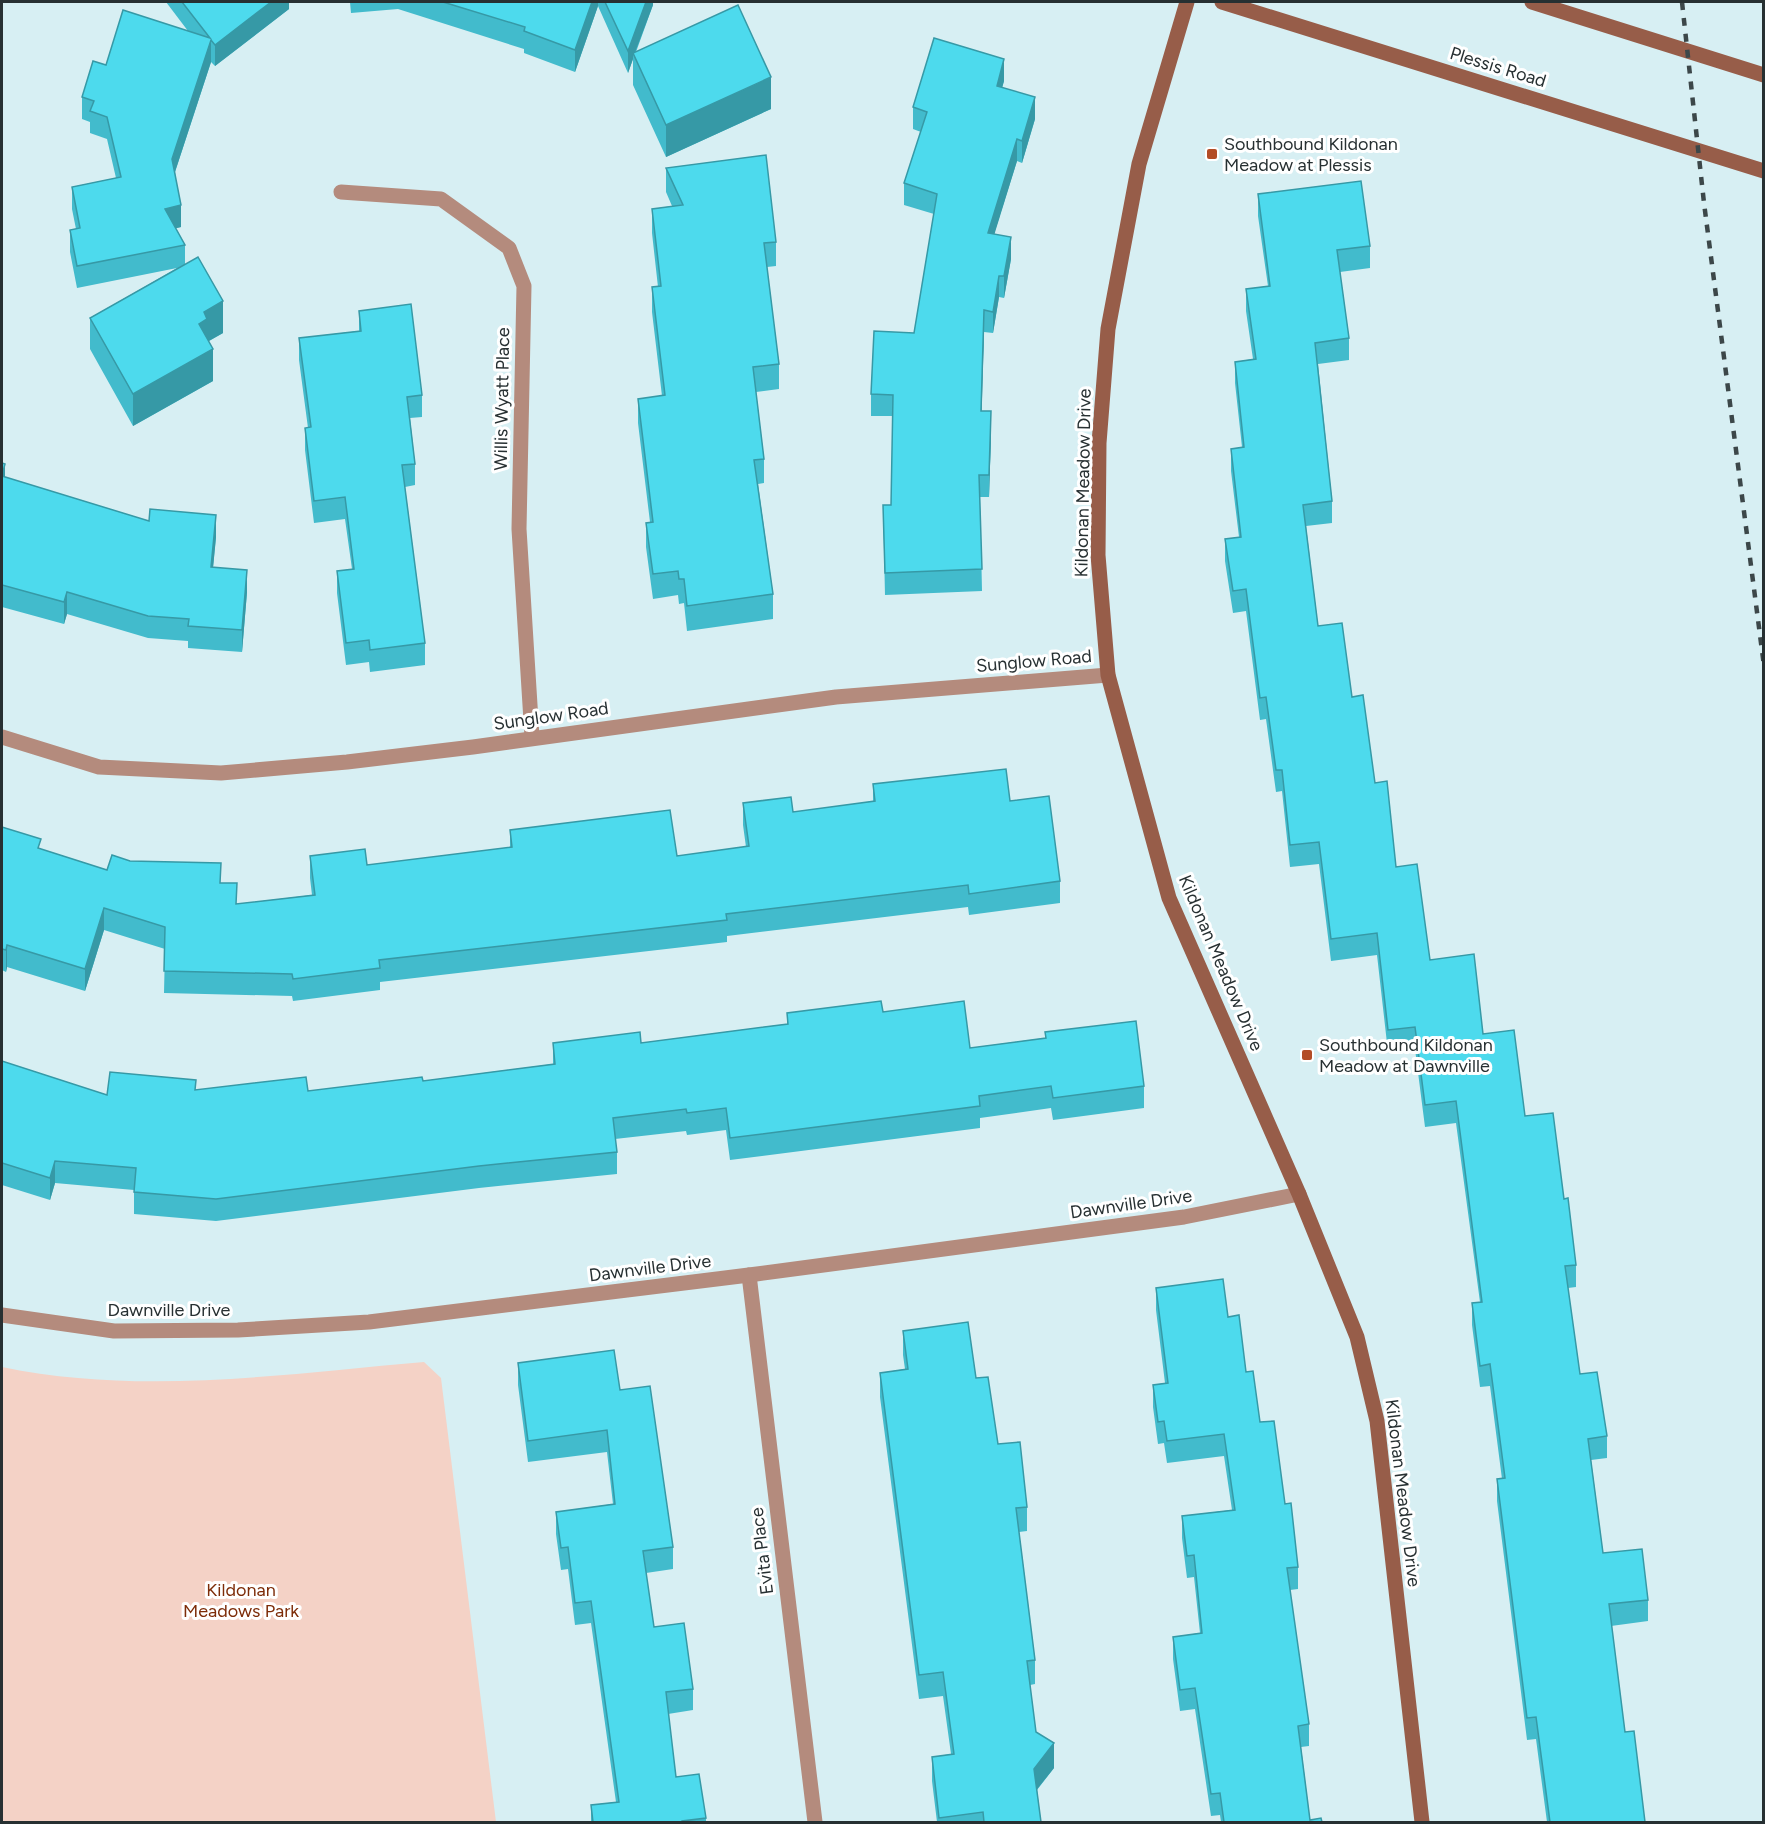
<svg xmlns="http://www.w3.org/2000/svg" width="1765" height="1824" viewBox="0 0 1765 1824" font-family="Figtree,sans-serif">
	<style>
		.green { fill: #f4d2c6 }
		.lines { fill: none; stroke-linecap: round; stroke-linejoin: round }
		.street { stroke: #b48b7d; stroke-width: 15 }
		.secondary { stroke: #975d49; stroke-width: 15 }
		.rail { stroke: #3c4749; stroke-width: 4.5; stroke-dasharray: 8 8; stroke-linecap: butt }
		.wall { fill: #42bbcc }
		.shaded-wall { fill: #3699a6 }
		.building { fill: #4ddaed; stroke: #3699a6; stroke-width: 1.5 }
		.poi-dot { fill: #b34c25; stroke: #fff; stroke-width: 2 }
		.labels { text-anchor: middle; stroke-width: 6; stroke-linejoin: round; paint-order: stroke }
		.street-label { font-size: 18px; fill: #273032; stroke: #fff }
		.poi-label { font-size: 18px; fill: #273032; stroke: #fff; text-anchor: start }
		.park-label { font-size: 18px; fill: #7d2c08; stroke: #fff }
	</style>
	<rect width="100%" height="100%" fill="#d7eff3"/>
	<!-- green -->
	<path class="green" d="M424,1362l17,16 55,444h-494v-455c139,29 282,7 422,-5z"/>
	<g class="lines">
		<!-- street -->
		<g class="street">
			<polyline points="341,192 441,199 509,248 524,286 519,529 532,737"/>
			<polyline points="2,737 99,767 221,773 347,762 473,747 836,697 1108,675"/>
			<polyline points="749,1275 815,1822"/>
			<polyline points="2,1315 114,1331 238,1330 369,1322 749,1275 1184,1217 1299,1194"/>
		</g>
		<!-- secondary -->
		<g class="secondary">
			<polyline points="1187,2 1139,164 1108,329 1099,443 1098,555 1108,675 1169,898 1299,1194 1357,1337 1377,1421 1422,1822"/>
			<polyline points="1222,2 1764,171"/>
			<polyline points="1532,2 1764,75"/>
		</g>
		<!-- rail -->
		<polyline class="rail" points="1682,2 1704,203 1764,666"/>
	</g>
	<!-- wall -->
	<g class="wall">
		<polygon points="166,2 289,2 289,9 215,66 211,62 175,172 181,227 176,228 185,245 185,264 223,333 209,341 213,381 133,426 90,349 90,318 177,268 77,288 70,252 70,230 76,229 72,209 72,187 116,178 107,139 90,133 90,122 82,119 82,97 106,65 188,31"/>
		<polygon points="350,2 653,2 653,5 636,52 771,109 666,157 633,85 633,59 628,73 598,6 575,72 524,53 524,49 398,9 351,13"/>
		<polygon points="1004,81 1002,87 1035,119 1022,163 1017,161 994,234 1011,259 1004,298 999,297 993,333 984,332 981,411 991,433 989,497 980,497 982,591 885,595 883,505 891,505 893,416 871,416 871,394 914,333 934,214 904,205 904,183 921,132 913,129 913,107"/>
		<polygon points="666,168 776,242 776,266 767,267 779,364 779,389 756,392 764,459 764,483 758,484 773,594 773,619 687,631 684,603 679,604 678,595 653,599 646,547 646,523 650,522 638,423 638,399 662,396 652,312 652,287 658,287 652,233 652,209 672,206 666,192"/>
		<polygon points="1258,194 1370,246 1370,268 1340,272 1349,338 1349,360 1318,364 1332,501 1332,523 1306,526 1318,626 1352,697 1396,867 1430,960 1483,1034 1525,1116 1564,1199 1576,1265 1576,1287 1568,1288 1580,1374 1607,1436 1607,1458 1591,1460 1603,1553 1648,1600 1648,1621 1611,1626 1625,1732 1645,1822 1547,1822 1536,1739 1527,1740 1497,1501 1497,1479 1502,1479 1490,1386 1480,1387 1472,1325 1472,1303 1480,1302 1456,1123 1425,1127 1415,1049 1388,1052 1377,955 1331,961 1319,864 1290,867 1282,791 1276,792 1266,719 1260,720 1246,611 1233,613 1225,561 1225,539 1239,537 1231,471 1231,449 1242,447 1235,383 1235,362 1253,359 1246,311 1246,289 1268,286 1258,216"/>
		<polygon points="359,311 422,395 422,417 410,418 415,464 415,485 405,487 425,643 425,665 370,672 369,662 346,665 337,593 337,571 352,569 345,519 314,523 305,450 305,428 308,428 299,360 299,338 359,331"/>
		<polygon points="2,463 5,477 149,521 216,537 213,567 247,592 242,652 188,648 188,641 148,638 67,614 64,624 2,607"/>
		<polygon points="873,784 1010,801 1060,881 1060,903 969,915 968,907 727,936 727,942 380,982 380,990 293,1001 292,996 164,993 165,949 104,930 85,991 7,967 6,972 2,970 2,827 41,849 107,870 130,861 221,883 237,904 312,895 310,878 310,856 367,865 510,848 510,830 677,856 746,847 743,825 743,803 793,812 873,802"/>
		<polygon points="883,1012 970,1048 1045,1038 1045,1032 1144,1086 1144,1108 1053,1120 1051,1108 980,1118 980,1128 730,1160 726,1130 687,1135 686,1131 615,1139 617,1152 617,1174 479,1188 216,1221 134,1214 134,1190 55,1183 50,1200 2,1185 2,1061 107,1095 196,1090 308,1091 423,1081 553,1064 553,1043 641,1043 787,1024 787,1013"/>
		<polygon points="1156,1288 1228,1317 1246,1372 1260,1422 1285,1504 1298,1567 1298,1589 1290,1590 1309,1724 1309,1746 1301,1747 1310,1820 1322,1822 1221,1822 1220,1815 1211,1816 1195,1709 1180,1711 1173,1659 1173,1637 1200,1633 1194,1577 1187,1578 1182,1538 1182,1516 1232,1510 1224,1456 1167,1463 1164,1443 1158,1444 1153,1407 1153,1385 1165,1383 1156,1310"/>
		<polygon points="903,1331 976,1378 998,1444 1027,1507 1027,1531 1019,1532 1035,1660 1035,1684 1030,1685 1036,1732 1054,1768 1037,1790 1041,1822 937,1822 932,1781 932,1757 951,1754 943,1696 919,1699 880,1397 880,1373 905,1369 903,1355"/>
		<polygon points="518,1363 620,1390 673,1547 673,1569 646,1573 654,1627 693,1689 693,1710 668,1714 676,1777 706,1818 706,1822 591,1822 591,1805 616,1802 591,1623 575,1625 568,1569 561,1570 556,1534 556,1512 613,1504 607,1452 528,1462 518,1385"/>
	</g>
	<!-- shaded-wall -->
	<g class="shaded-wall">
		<polygon points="271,2 289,2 289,9 215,66 215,45"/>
		<polygon points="592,2 598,2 598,6 575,72 575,50"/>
		<polygon points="646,2 653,2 653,5 634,55 633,53 633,59 628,73 628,51"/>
		<polygon points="211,40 211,62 172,181 172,159"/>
		<polygon points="1004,59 1004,81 997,107 997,86"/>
		<polygon points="771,77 771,109 666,157 666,125"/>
		<polygon points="1035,97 1035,119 1022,163 1022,141"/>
		<polygon points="1017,139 1017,161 988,255 988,233"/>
		<polygon points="181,205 181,227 165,231 165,209"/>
		<polygon points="1011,237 1011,259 1004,298 1004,276"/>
		<polygon points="999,276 999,297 993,333 993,312"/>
		<polygon points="223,301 223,333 207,342 199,324 204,312"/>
		<polygon points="984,310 984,332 981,432 981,411"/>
		<polygon points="213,349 213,381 133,426 133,394"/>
		<polygon points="991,411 991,433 989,497 989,475"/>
		<polygon points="5,464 5,486 2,475"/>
		<polygon points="216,515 216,537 211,589 211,567"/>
		<polygon points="247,570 247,592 242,652 242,630"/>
		<polygon points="67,592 67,614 64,624 64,602"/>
		<polygon points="104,908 104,930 85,991 85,969"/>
		<polygon points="7,945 7,967 6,972 6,950"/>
		<polygon points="55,1161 55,1183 50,1200 50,1178"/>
		<polygon points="1054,1743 1054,1768 1034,1793 1034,1769"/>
	</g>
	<!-- building -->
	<g class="building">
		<polygon points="182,2 271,2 215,45 211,40 172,159 181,205 165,209 185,245 77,266 70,230 80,228 72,187 121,177 107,117 90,111 94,101 82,97 93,61 106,65 123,10 210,38"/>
		<polygon points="443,2 592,2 575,50 524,31 525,27"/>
		<polygon points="605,2 646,2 628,51"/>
		<polygon points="738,5 771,77 666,125 633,53"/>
		<polygon points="934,38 1004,59 997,86 1035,97 1022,141 1017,139 988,233 1011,237 1004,276 999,276 993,312 984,310 981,411 991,411 989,475 979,475 982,569 885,573 883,505 891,505 893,395 871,394 874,331 914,333 937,194 904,183 927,112 913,107"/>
		<polygon points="766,155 776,242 764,243 779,364 753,367 764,459 754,460 773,594 687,606 684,579 679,579 678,571 653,574 646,523 653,522 638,399 665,395 652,287 661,286 652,209 683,205 666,168"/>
		<polygon points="1361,181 1370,246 1337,250 1349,338 1315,343 1332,501 1303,505 1318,626 1342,623 1352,697 1363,695 1375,783 1387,781 1396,867 1417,864 1430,960 1474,954 1483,1034 1514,1030 1525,1116 1553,1113 1564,1199 1568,1198 1576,1265 1565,1266 1580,1374 1597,1372 1607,1436 1588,1439 1603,1553 1642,1549 1648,1600 1609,1604 1625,1732 1634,1731 1645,1822 1550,1822 1536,1717 1527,1718 1497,1479 1505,1478 1490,1364 1480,1366 1472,1303 1482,1302 1456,1101 1425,1105 1415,1027 1388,1030 1377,933 1331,939 1319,842 1290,845 1282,770 1276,770 1266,697 1260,698 1246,589 1233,591 1225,539 1241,537 1231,449 1244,447 1235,362 1256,359 1246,289 1270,286 1258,194"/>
		<polygon points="198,257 223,301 204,312 207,319 199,324 213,349 133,394 90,318"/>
		<polygon points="411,304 422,395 407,397 415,464 402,465 425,643 370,650 369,640 346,643 337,571 354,569 345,497 314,501 305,428 311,427 299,338 361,331 359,311"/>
		<polygon points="2,463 5,464 2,475"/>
		<polygon points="2,476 149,521 150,509 216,515 211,567 247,570 242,630 188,626 189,619 148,616 67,592 64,602 2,585"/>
		<polygon points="1006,769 1010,801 1049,796 1060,881 969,894 968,885 726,914 727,920 379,960 380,968 293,979 292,974 164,971 165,927 104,908 85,969 7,945 6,950 2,949 2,827 41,839 38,848 107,870 112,855 130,861 221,863 220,883 237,883 236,904 315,895 310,856 365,849 367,865 512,847 510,830 670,810 677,856 749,846 743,803 791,797 793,812 875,801 873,784"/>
		<polygon points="881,1001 883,1012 964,1001 970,1048 1046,1038 1045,1032 1136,1021 1144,1086 1053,1098 1051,1086 979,1096 980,1106 730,1138 726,1108 687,1113 686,1109 613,1118 617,1152 479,1166 216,1199 134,1192 136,1168 55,1161 50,1178 2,1163 2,1061 107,1095 110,1072 196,1080 195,1090 306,1077 308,1091 422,1077 423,1081 555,1064 553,1043 640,1032 641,1043 788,1024 787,1013"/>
		<polygon points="1223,1279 1228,1317 1239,1315 1246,1372 1253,1371 1260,1422 1274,1421 1285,1504 1291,1503 1298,1567 1287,1568 1309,1724 1298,1726 1310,1820 1321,1818 1322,1822 1224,1822 1220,1793 1211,1794 1195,1688 1180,1690 1173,1637 1202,1633 1194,1555 1187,1556 1182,1516 1235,1510 1224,1434 1167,1441 1164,1421 1158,1422 1153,1385 1168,1383 1156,1288"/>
		<polygon points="968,1322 976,1378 988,1377 998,1444 1020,1442 1027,1507 1016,1508 1035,1660 1027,1661 1036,1732 1054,1743 1034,1769 1041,1822 984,1822 983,1812 939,1818 932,1757 954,1754 943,1672 919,1675 880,1373 908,1369 903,1331"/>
		<polygon points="614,1350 620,1390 650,1386 673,1547 643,1551 654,1627 684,1623 693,1689 666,1692 676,1777 699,1774 706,1818 682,1821 682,1822 593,1822 591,1805 619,1802 591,1601 575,1603 568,1547 561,1548 556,1512 615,1504 607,1430 528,1441 518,1363"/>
	</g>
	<!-- markers -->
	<g class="poi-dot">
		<rect x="1206" y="148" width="12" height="12" rx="3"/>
		<rect x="1301" y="1049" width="12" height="12" rx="3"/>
	</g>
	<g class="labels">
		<!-- street labels -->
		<g class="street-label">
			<text transform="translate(1498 67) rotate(17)" y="6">Plessis Road</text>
			<text transform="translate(502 399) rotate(-89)" y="6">Willis Wyatt Place</text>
			<text transform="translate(1083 483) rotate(-89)" y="6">Kildonan Meadow Drive</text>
			<text transform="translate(1034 661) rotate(-5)" y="6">Sunglow Road</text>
			<text transform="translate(551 716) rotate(-8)" y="6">Sunglow Road</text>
			<text transform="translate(1221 963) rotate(67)" y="6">Kildonan Meadow Drive</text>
			<text transform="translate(1131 1204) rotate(-8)" y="6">Dawnville Drive</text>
			<text transform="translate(650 1268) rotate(-7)" y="6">Dawnville Drive</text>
			<text x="169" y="1316">Dawnville Drive</text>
			<text transform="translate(1403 1493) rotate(83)" y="6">Kildonan Meadow Drive</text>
			<text transform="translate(762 1551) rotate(-97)" y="6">Evita Place</text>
		</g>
		<!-- poi labels -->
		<g class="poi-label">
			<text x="1224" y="150">Southbound Kildonan<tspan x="1224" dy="21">Meadow at Plessis</tspan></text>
			<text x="1319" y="1051">Southbound Kildonan<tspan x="1319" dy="21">Meadow at Dawnville</tspan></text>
		</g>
		<!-- park labels -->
		<g class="park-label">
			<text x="241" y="1596">Kildonan<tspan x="241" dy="21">Meadows Park</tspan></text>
		</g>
	</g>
	<!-- border -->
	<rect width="1765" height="1824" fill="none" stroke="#273032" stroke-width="6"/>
</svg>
